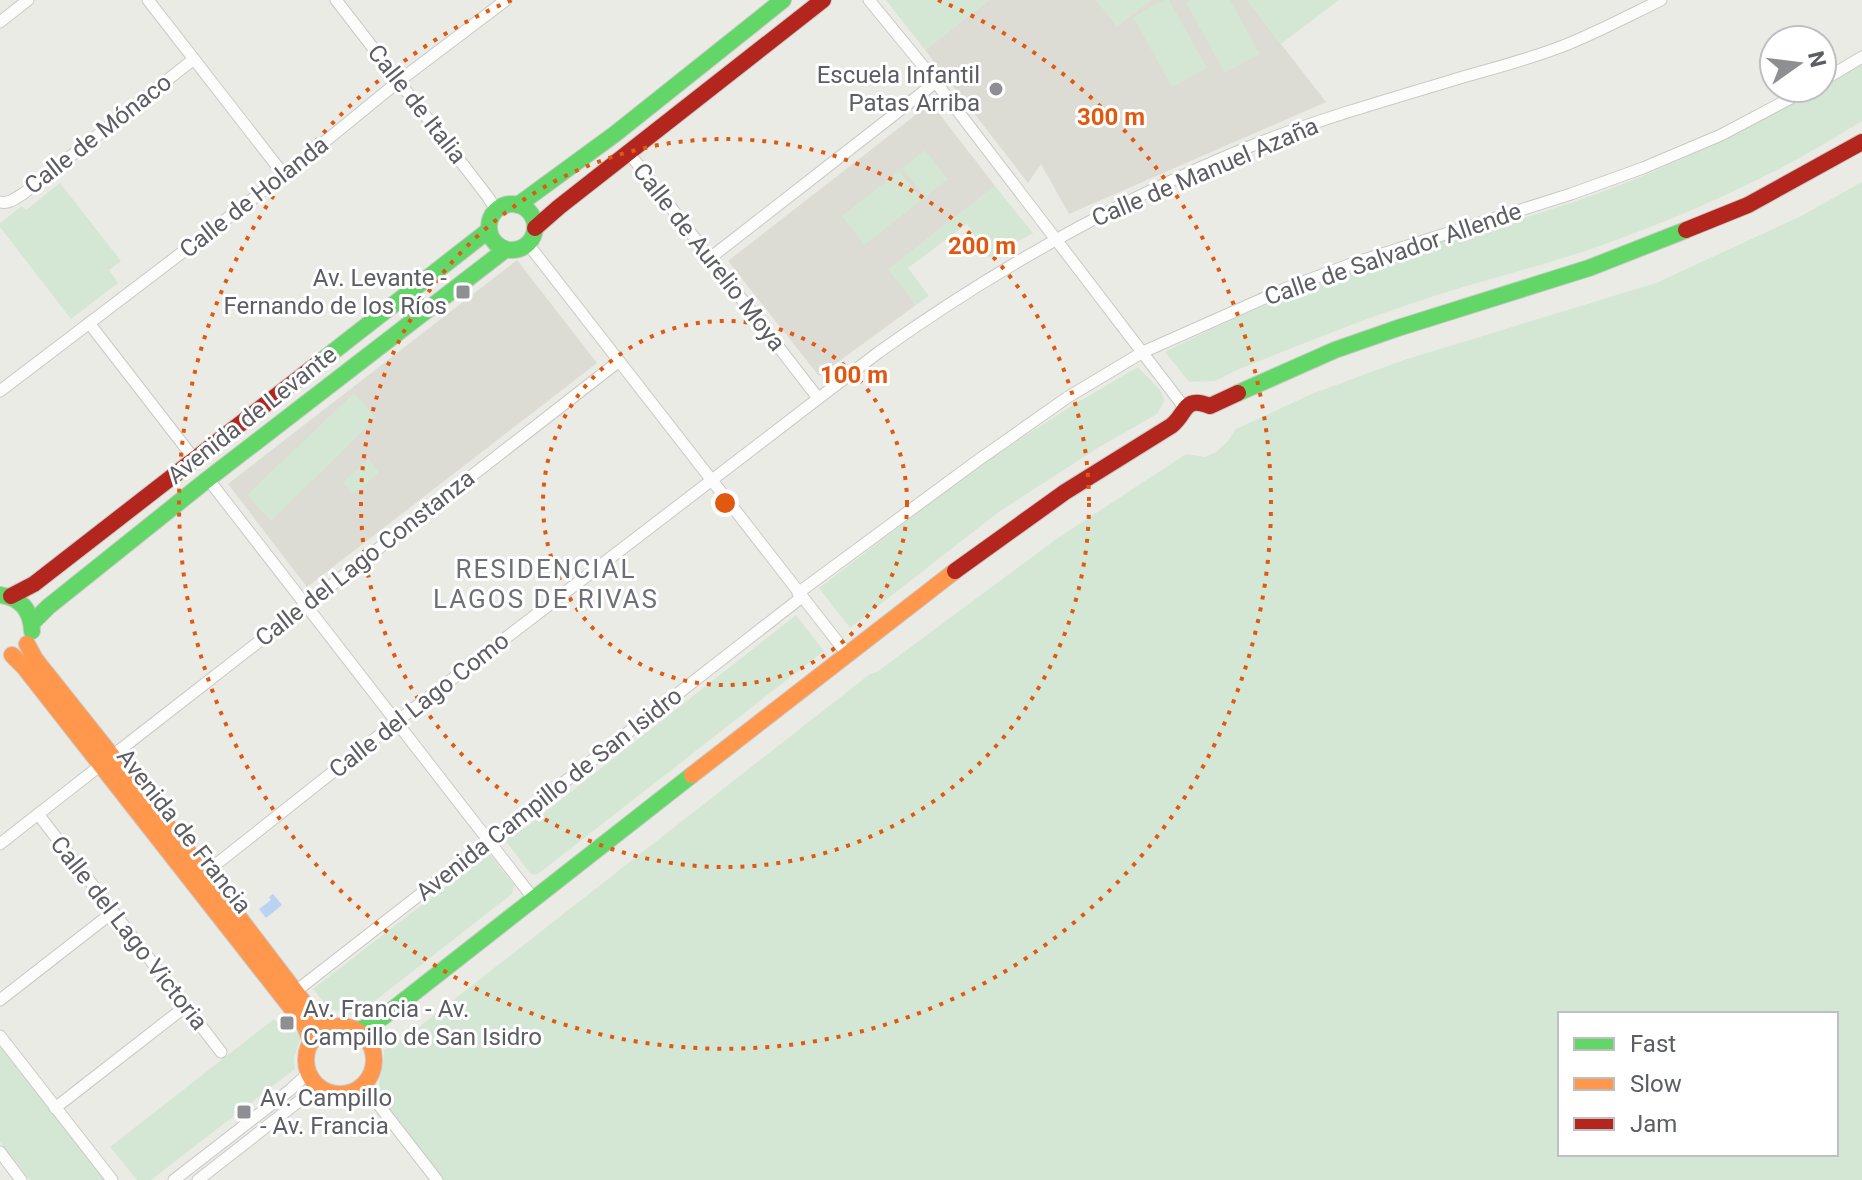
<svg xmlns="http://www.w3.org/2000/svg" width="1862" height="1180" viewBox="0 0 1862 1180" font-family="Roboto,sans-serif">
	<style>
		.education { fill: #dcdbd4 }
		.green { fill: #d4e7d4; fill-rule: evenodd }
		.water { fill: #bad3f5 }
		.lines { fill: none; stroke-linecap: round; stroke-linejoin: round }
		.street-casing { stroke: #c9c9c8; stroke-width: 13 }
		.fast-casing { stroke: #c8c8c7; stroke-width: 18 }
		.slow-casing { stroke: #c8c8c7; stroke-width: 18 }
		.jam-casing { stroke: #c8c8c7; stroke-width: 18 }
		.street { stroke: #fcfcfb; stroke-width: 11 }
		.fast { stroke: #63d668; stroke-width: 16 }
		.slow { stroke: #ff974d; stroke-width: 16 }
		.jam { stroke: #b3261e; stroke-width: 16 }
		.ring { fill: none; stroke: #e15910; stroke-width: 4; stroke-dasharray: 4 8 }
		.poi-dot { fill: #8e8f92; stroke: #fff; stroke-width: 3 }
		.labels { text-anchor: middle; stroke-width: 6; stroke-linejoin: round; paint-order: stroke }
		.poi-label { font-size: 24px; fill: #5c5e64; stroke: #fff; text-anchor: end }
		.street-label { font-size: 24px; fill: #5c5e64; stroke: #fff }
		.neighbourhood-label { font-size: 26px; letter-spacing: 2px; fill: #6d7076; stroke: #fff }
		.centre { fill: #e15910; stroke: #fff; stroke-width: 4 }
		.ring-label { font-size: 24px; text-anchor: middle; font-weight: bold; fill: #e15910; stroke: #fff; stroke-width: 6; stroke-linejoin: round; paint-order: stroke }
	</style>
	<rect width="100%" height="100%" fill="#ebebe6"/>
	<!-- education -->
	<g class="education">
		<polygon points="989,0 1096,0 1117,26 1151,0 1247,0 1326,102 1069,214 1041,164 1028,183 925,50"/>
		<polygon points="931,103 995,186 889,269 916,305 819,376 728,261"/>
		<polygon points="517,260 597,363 307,587 228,484"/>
	</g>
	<!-- green -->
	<g class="green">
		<polygon points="886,0 989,0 925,50"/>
		<polygon points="1096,0 1151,0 1117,26"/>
		<polygon points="1164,0 1169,0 1207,68 1172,87 1133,17"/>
		<polygon points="1191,0 1230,0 1260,54 1225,73 1186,3"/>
		<polygon points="1247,0 1339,0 1281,44"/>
		<path d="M1862,62v59c-77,49 -161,88 -246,119 -66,25 -136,40 -203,63 -60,20 -118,44 -176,67l-22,11 -26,1 -24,-30c81,-42 165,-76 252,-104 23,-7 47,-12 70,-19 45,-13 89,-27 133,-44 84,-33 166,-75 242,-123z"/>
		<polygon points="925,150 948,179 925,197 902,168"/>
		<polygon points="899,171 922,200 864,245 842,216"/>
		<path d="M1862,182v998h-1419l-51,-65 -14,-20 3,-3c-5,-11 4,-28 3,-42l22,-13 464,-363 7,-2 178,-132 131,-86 19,3 11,-5 12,-11 8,-12 78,-36 90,-33 252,-77 145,-67zM1560,1014h276v140h-276z"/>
		<polygon points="60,183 121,261 109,270 118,283 71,319 0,227 0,223 22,206 26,210"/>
		<polygon points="995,186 1033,233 989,258 967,224 908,268 929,296 916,305 888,269"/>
		<polygon points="1138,367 1160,390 1164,398 1164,402 1157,414 1101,446 1000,511 850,628 819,588 980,465 1073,405"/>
		<polygon points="354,393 376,418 271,521 247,495"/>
		<polygon points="369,459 379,472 353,495 343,482"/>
		<polygon points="796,615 824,651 538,874 533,875 530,873 502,836 520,823 525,828"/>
		<path d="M489,853l25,32 -2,9 -145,113c-34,2 -30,13 -54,-18z"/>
		<polygon points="274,1019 287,1031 297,1032 301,1037 294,1058 295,1069 151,1180 137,1180 110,1147"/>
		<polygon points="0,1042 107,1180 30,1180 0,1142"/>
	</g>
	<!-- water -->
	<polygon class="water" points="273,894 282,905 266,918 259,909 271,900 269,897"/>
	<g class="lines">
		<!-- street casing -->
		<g class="street-casing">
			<g id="street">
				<polyline points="148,0 284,175"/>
				<polyline points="336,0 488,197 496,210"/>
				<polyline points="869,0 928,72 1184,407"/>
				<polyline points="0,22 28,0"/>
				<polyline points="1822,81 1862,57"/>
				<polyline points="629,153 818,398"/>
				<path d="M0,202c9,2 16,-4 24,-9l170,-134"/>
				<polyline points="528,244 847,654"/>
				<polyline points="710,258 936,82"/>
				<polyline points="89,323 195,460"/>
				<polyline points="0,391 284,175 399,81 506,0"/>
				<polyline points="208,479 533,898"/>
				<polyline points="798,593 977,461 1068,397 1143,352 1287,288 1354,263 1571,194 1643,168 1721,135 1810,88"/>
				<polyline points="112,756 618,362"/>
				<polyline points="38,814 221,1052"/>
				<polyline points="0,844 101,765"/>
				<path d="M205,873l191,-151 483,-370c119,-85 247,-156 382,-210 68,-26 139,-46 209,-67 32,-9 66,-18 98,-31 32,-13 62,-29 93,-44"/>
				<polyline points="296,991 802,597"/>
				<polyline points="0,1000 113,912"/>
				<polyline points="0,1036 112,1180"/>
				<polyline points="364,1083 371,1095 437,1180"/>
				<polyline points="55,1108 186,1006"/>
				<polyline points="0,1152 21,1180"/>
				<polyline points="174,1180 290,1090 303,1078 308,1071"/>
				<polyline points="198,1180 312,1091 320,1088"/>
			</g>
		</g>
		<!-- fast casing -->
		<g class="fast-casing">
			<g id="fast">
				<circle cx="512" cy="227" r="23"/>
				<polyline points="518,205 615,134 783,0"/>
				<polyline points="320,362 489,230"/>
				<polyline points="1238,393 1335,350 1398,328 1589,268 1686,230"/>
				<path d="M0,595c21,3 31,15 32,36"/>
				<polyline points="32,623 48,607 208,479 505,250"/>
				<polyline points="358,1030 369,1026 383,1017 692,775"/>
			</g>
		</g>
		<!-- slow casing -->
		<g class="slow-casing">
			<g id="slow">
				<polyline points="27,644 35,659 205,873 314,1016 326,1028"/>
				<polyline points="12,655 24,667 304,1024 311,1041"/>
				<polyline points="692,775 955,571"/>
				<circle cx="340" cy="1060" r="34"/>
			</g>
		</g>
		<!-- jam casing -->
		<g class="jam-casing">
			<g id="jam">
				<polyline points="535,228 559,207 823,0"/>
				<polyline points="1686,230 1748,205 1862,142"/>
				<path d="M955,571l110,-79 106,-66c16,-12 12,-31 39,-20l28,-13"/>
				<polyline points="11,596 34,584 320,362"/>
			</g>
		</g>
		<!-- street -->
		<use href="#street" class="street"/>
		<!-- fast -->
		<use href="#fast" class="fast"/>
		<!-- slow -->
		<use href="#slow" class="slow"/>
		<!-- jam -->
		<use href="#jam" class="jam"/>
	</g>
	<!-- distance rings -->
	<g class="ring">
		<circle cx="725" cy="503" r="182"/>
		<circle cx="725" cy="503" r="364"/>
		<path d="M938 0A546 546 0 1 1 512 0"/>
	</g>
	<!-- markers -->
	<g class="poi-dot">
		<circle cx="996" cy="89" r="8"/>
		<rect x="455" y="284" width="16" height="16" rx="4"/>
		<rect x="279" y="1015" width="16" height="16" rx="4"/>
		<rect x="236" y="1104" width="16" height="16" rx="4"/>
	</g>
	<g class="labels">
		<!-- poi labels -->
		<g class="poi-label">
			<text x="980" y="83">Escuela Infantil<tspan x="980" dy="28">Patas Arriba</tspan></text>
			<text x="447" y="286">Av. Levante -<tspan x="447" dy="28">Fernando de los Ríos</tspan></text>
			<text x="303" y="1017" text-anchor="start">Av. Francia - Av.<tspan x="303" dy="28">Campillo de San Isidro</tspan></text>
			<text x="260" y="1106" text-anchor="start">Av. Campillo<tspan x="260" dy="28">- Av. Francia</tspan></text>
		</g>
		<!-- street labels -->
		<g class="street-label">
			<text transform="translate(417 104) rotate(52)" y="8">Calle de Italia</text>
			<text transform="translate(98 134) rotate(-38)" y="8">Calle de Mónaco</text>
			<text transform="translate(1205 172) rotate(-23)" y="8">Calle de Manuel Azaña</text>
			<text transform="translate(254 197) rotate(-38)" y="8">Calle de Holanda</text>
			<text transform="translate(1393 254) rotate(-19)" y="8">Calle de Salvador Allende</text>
			<text transform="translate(709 257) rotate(52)" y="8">Calle de Aurelio Moya</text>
			<text transform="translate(252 415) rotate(-38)" y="8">Avenida de Levante</text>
			<text transform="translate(365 558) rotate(-38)" y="8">Calle del Lago Constanza</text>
			<text transform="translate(419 705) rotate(-38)" y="8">Calle del Lago Como</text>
			<text transform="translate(549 794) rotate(-38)" y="8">Avenida Campillo de San Isidro</text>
			<text transform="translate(184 831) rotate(52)" y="8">Avenida de Francia</text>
			<text transform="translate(129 933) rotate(52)" y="8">Calle del Lago Victoria</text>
		</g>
		<!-- neighbourhood labels -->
		<g class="neighbourhood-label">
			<text x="546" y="578">RESIDENCIAL<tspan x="546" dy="30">LAGOS DE RIVAS</tspan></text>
		</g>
	</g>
	<circle cx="725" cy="503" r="12" class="centre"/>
	<g class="ring-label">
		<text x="1111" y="125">300 m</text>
		<text x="982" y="254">200 m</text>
		<text x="854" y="383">100 m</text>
	</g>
	<!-- legend -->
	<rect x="1558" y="1012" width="280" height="144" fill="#ffffff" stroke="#bebfc1" stroke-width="2"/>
	<rect x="1574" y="1038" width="40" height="12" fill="#63d668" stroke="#bebfc1" stroke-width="2"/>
	<text x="1630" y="1052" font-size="24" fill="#5c5e64">Fast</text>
	<rect x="1574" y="1078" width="40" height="12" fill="#ff974d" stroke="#bebfc1" stroke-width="2"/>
	<text x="1630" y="1092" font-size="24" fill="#5c5e64">Slow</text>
	<rect x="1574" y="1118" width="40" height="12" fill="#b3261e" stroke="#bebfc1" stroke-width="2"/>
	<text x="1630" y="1132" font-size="24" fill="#5c5e64">Jam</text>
	<!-- north arrow -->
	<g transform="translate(1798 64) rotate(76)"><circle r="38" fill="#ffffff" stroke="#bebfc1" stroke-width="2"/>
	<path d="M0-6L14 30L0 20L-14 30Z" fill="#8e8f92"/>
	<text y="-12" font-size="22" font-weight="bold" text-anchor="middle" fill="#5c5e64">N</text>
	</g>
</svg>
